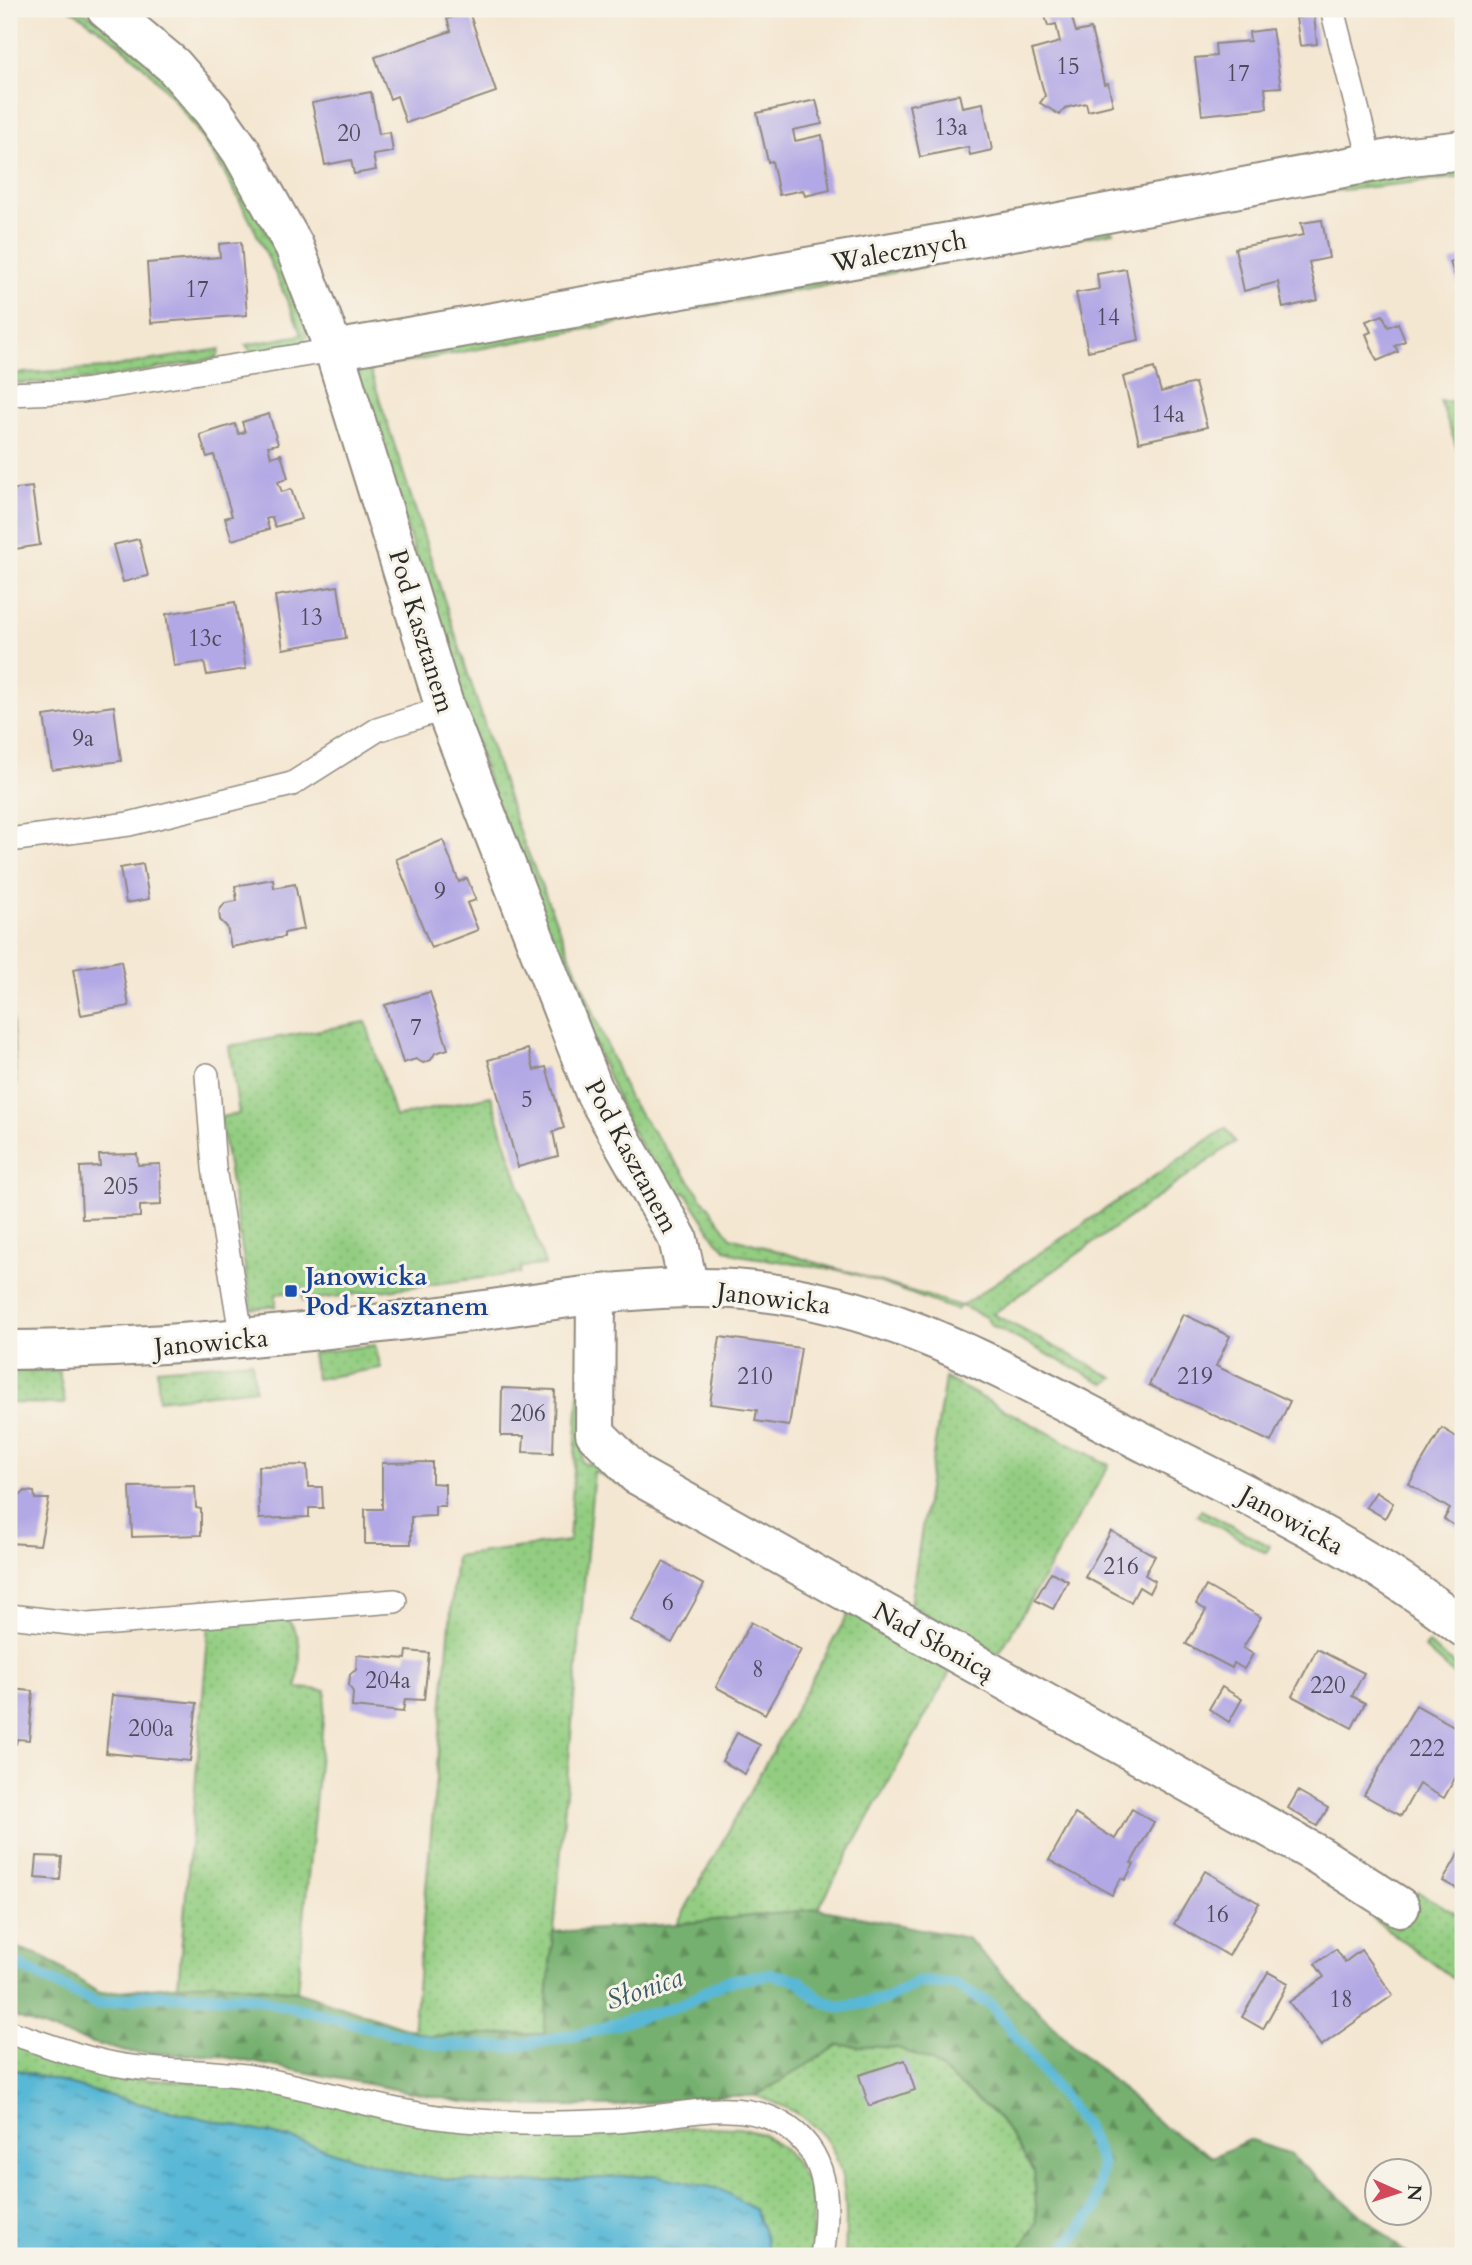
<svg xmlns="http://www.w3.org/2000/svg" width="1472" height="2265" viewBox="0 0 1472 2265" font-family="Cardo,serif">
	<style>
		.grass { fill: url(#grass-dots); stroke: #5f7c56; stroke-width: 2 }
		.forest { fill: url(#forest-firs); stroke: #506e4d; stroke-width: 2 }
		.water { fill: url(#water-ripples); stroke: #427280; stroke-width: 2 }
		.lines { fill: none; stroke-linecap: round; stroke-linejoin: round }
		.stream { stroke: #58b8d6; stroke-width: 12 }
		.building { fill: #b2a8e5 }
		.service-casing { stroke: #90897e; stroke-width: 26 }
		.minor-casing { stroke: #90897e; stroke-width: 42 }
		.tertiary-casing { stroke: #90897e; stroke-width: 42 }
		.service { stroke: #fff; stroke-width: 23 }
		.minor { stroke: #fff; stroke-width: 38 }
		.tertiary { stroke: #fff; stroke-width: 38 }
		.transit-dot { fill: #1a4fb4; stroke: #f7f3e8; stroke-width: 2.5 }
		.labels { text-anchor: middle; stroke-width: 6; stroke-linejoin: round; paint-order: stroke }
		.number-label { font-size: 23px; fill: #4d4a5a }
		.street-label { font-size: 26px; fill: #2b2b2b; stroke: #f7f3e8 }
		.transit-label { font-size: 26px; font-weight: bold; fill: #164399; stroke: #f7f3e8; text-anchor: start }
		.water-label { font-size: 28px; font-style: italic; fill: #3b5c67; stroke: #f7f3e8 }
	</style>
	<defs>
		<pattern id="grass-dots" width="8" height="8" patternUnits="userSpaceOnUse" patternTransform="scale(1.75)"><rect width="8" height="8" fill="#93cd81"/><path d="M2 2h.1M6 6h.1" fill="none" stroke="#7fb070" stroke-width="1.8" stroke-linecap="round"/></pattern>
		<pattern id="forest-firs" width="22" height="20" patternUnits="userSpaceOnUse" patternTransform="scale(1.75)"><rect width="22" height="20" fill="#76b06f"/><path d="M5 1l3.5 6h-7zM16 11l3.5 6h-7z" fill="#618f5b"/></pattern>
		<pattern id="water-ripples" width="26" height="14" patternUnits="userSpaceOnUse" patternTransform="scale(1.75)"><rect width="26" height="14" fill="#58b8d6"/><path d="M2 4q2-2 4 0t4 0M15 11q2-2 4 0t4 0" fill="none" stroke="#4996ae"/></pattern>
	</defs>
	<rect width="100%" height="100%" fill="#f7f3e8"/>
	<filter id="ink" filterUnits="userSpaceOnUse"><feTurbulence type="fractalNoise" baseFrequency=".0143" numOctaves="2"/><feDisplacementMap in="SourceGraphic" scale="14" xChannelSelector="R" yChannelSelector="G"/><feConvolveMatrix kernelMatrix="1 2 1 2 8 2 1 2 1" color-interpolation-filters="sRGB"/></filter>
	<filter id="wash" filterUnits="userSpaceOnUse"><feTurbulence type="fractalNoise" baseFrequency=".00686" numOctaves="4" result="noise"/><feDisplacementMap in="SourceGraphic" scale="28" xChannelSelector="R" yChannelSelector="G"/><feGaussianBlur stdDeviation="1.57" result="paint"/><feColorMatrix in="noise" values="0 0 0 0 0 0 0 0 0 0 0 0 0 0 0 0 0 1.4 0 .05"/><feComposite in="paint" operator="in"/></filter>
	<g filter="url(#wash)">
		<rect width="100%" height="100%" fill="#f4e7d2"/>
		<!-- grass -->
		<g class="grass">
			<path d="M70,9c16,0 28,12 41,22 95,68 156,194 200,300l-12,15 -46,7 -8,-8 57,-10c-45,-105 -94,-218 -184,-292 -15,-12 -32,-23 -48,-34z"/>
			<polygon points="1463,163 1463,177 1326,192 1325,182"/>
			<polygon points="1107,226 1113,232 370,369 517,826 629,1099 731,1237 961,1306 1226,1128 1235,1142 993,1314 1114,1378 1105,1384 991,1325 986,1317 961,1306 956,1310 851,1272 738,1255 726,1249 717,1241 685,1192 673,1200 627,1122 503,826 356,371 359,362"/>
			<polygon points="220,349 217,358 101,379 9,384 9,374 105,368"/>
			<polygon points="1440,401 1463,402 1463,465"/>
			<polygon points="9,962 16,1085 9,1085"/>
			<polygon points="366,1022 395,1117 491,1096 545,1265 521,1267 520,1273 303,1301 302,1291 276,1294 276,1306 252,1309 220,1117 239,1114 229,1046"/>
			<polygon points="583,1337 586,1419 582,1462 590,1465 594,1443 660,1507 594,1471 545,2034 429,2036 413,2033 456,1556 569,1541"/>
			<polygon points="375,1345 381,1368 316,1379 312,1353"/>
			<polygon points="252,1361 255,1389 159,1400 157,1369"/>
			<polygon points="9,1370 59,1371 65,1404 9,1403"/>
			<polygon points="945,1378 1109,1465 999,1654 910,1606"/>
			<polygon points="1201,1510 1270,1546 1266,1553 1197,1515"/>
			<polygon points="849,1612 951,1670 818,1909 677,1924"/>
			<path d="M287,1619c19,18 12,46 10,69l29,2 -29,301 -84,-9 -35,5 31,-362z"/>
			<polygon points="1428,1644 1463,1671 1463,1683 1424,1648"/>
			<polygon points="1418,1892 1463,1918 1461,1984 1371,1917 1379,1912 1400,1927 1418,1908 1414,1899"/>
			<polygon points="9,2044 123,2078 226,2084 543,2134 708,2127 740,2128 762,2134 783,2148 799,2167 809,2188 813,2208 812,2256 767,2256 767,2240 655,2175 502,2184 413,2176 288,2138 136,2103 9,2068"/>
			<path d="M839,2045l59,3 33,13 68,57 35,53 3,52 -22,33h-170c4,-83 -1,-133 -89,-160z"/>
		</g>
		<!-- forest -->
		<polygon class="forest" points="818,1909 967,1938 1072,2045 1162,2125 1213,2157 1248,2140 1288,2153 1406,2253 1404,2256 1015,2256 1037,2223 1034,2171 999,2118 931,2061 898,2048 839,2045 756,2096 713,2096 615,2106 524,2106 463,2102 219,2056 126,2052 61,2034 9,2015 9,1945 42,1956 99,1993 213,1982 297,1991 429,2036 544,2034 553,1932 677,1924"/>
		<!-- water -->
		<polygon class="water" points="9,2068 136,2103 288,2138 413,2176 502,2184 655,2175 720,2189 755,2210 767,2240 767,2256 9,2256"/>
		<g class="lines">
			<!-- stream -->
			<polyline class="stream" points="9,1961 98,2004 149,1995 253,1997 440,2045 509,2047 586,2033 683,2004 724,1982 770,1974 798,1980 820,2000 841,2007 886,1999 918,1982 954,1984 992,2005 1085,2126 1102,2164 1095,2209 1059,2256"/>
		</g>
		<g id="blocks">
			<!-- building -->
			<g class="building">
				<polygon points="1043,9 1086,9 1087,14 1072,18 1076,32 1091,29 1104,84 1108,83 1113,105 1088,111 1086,103 1065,108 1060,115 1040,103 1045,96 1032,50 1060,42 1056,24 1048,26"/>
				<polygon points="469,12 496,92 406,123 397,96 390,99 375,57 451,31 447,19"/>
				<polygon points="1314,16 1317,44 1300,46 1296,18"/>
				<polygon points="1272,29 1281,87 1265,88 1267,108 1202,115 1195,58 1216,56 1215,44 1250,41 1249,32"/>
				<polygon points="371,92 379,134 390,132 393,152 373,155 376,170 354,174 351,160 325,165 312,103"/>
				<polygon points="959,94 962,107 983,103 992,150 970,155 968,147 920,157 909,105"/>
				<polygon points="816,100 822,124 793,130 795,141 822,135 830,190 805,196 803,190 779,195 772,161 768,162 757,113"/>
				<polygon points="1322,220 1329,258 1309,262 1318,300 1283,308 1278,282 1244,291 1235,248 1304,235 1301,223"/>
				<polygon points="241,242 247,315 151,323 147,263 220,257 219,244"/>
				<polygon points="1463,257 1463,299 1450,262"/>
				<polygon points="1126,269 1139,340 1088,351 1076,293 1099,289 1097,274"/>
				<polygon points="1383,315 1388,327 1398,323 1405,341 1395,346 1398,352 1377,361 1366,334 1371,332 1366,321"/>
				<polygon points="1154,368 1161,392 1195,383 1207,427 1139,442 1123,377"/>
				<polygon points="269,414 278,444 268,446 271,457 281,454 288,478 278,482 282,492 291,489 301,519 275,527 272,517 266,519 269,529 232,540 225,518 232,516 214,455 207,457 200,435 235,424 239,434 245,432 242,422"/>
				<polygon points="32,487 40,545 9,550 9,490"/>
				<polygon points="139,539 148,576 123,582 113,545"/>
				<polygon points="338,586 346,638 283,649 275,596"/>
				<polygon points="235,602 246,669 207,675 204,662 174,666 166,614"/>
				<polygon points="114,706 121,761 52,770 44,716"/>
				<polygon points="443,840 459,882 467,878 476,900 467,903 478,930 431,948 396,859"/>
				<polygon points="143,864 149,899 126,903 120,868"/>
				<polygon points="273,879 274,888 295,884 304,929 284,933 284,937 231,947 227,927 220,920 219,911 225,903 237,901 235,886"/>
				<polygon points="121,961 129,1006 81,1015 73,969"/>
				<polygon points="430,992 448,1049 435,1053 431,1060 423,1063 416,1059 403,1063 385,1005"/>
				<polygon points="528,1049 534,1070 546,1067 564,1128 553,1132 558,1156 518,1167 488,1060"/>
				<polygon points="137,1154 138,1165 160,1164 161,1205 140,1206 140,1217 82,1219 80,1167 100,1166 99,1155"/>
				<polygon points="1183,1314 1230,1336 1216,1366 1290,1401 1271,1442 1149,1385"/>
				<polygon points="720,1337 801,1348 789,1426 755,1421 757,1410 710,1404"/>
				<polygon points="502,1388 555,1390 553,1453 523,1452 524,1436 501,1436"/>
				<polygon points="1442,1428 1463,1441 1463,1531 1444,1519 1450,1509 1409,1484"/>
				<polygon points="432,1462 432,1483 445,1484 445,1506 435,1506 435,1516 411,1517 411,1544 365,1544 365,1509 382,1509 382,1463"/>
				<polygon points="307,1465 308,1487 322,1487 323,1508 309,1508 309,1517 259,1519 258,1466"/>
				<polygon points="195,1486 196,1508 201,1509 201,1535 132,1537 130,1487"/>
				<polygon points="25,1491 34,1492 35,1499 49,1499 40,1545 9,1543 9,1494 21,1495"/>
				<polygon points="1376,1492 1393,1503 1385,1518 1366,1507"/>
				<polygon points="1111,1531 1155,1556 1145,1575 1155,1581 1149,1593 1139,1587 1131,1602 1085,1577"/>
				<polygon points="663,1562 704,1585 672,1643 631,1620"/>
				<polygon points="1051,1572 1068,1581 1053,1609 1035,1600"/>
				<polygon points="1206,1586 1261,1617 1243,1648 1253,1654 1244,1669 1234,1663 1232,1668 1186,1644 1206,1610 1196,1604"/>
				<polygon points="751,1622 801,1650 765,1714 716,1687"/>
				<polygon points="1317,1649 1364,1673 1352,1696 1365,1703 1352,1728 1292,1696"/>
				<polygon points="407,1651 429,1653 424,1700 405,1699 403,1712 352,1707 353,1692 349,1686 350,1674 356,1670 357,1655 406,1659"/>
				<polygon points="1222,1687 1242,1699 1229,1722 1209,1709"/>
				<polygon points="9,1689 33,1691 29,1740 17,1739 16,1744 9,1743"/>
				<polygon points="112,1695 197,1703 190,1761 106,1753"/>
				<polygon points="1416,1705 1463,1731 1463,1764 1444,1798 1419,1784 1401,1816 1364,1795"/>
				<polygon points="737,1733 760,1745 745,1774 722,1761"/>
				<polygon points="1298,1791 1328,1808 1317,1826 1288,1808"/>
				<polygon points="1132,1809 1154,1822 1131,1863 1134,1864 1125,1880 1121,1878 1112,1895 1049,1860 1075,1814 1115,1839"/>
				<polygon points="1459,1853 1463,1856 1463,1892 1443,1881"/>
				<polygon points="37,1856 62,1857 60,1880 35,1878"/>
				<polygon points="1205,1871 1259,1903 1229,1956 1174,1924"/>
				<polygon points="1336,1949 1345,1962 1361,1950 1393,1995 1321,2046 1289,2002 1324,1977 1315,1964"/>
				<polygon points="1268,1972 1288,1983 1263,2029 1242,2017"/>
				<polygon points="905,2060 915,2090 869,2106 859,2075"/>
			</g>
		</g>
	</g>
	<g filter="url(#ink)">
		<use href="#blocks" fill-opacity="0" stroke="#90897e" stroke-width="2"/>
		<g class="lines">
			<!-- service casing -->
			<g class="service-casing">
				<g id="service">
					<polyline points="1332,9 1371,163"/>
					<polyline points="9,394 82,391 334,350"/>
					<polyline points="9,840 129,824 292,784 377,730 445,708"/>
					<polyline points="207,1075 214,1168 242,1340"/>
					<polyline points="9,1616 88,1625 395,1601"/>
					<path d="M9,2032c38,13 77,28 116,34 42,7 85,4 127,11 70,13 140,37 212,43 51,4 103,4 153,1 50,-2 115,-25 162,1 52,28 51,83 43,134"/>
				</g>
			</g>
			<!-- minor casing -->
			<g class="minor-casing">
				<g id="minor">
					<polyline points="106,9 173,65 212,110 241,151 294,246 334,350 445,708 595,1093 678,1239 689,1288"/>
					<polyline points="334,350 1018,230 1401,157 1463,150"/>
					<polyline points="596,1296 595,1433 637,1475 1320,1856 1400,1907"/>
				</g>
			</g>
			<!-- tertiary casing -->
			<g class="tertiary-casing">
				<path id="tertiary" d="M9,1350c145,-1 287,-16 431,-34 96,-12 196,-33 293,-27 157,11 279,87 416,156 108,55 219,107 314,182"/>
			</g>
			<!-- service -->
			<use href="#service" class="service"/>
			<!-- minor -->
			<use href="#minor" class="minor"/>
			<!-- tertiary -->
			<use href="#tertiary" class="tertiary"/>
		</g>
	</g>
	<!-- markers -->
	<rect class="transit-dot" x="284" y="1284" width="14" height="14" rx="3.5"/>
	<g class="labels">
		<!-- number labels -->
		<g class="number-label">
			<text x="1068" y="74">15</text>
			<text x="1238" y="81">17</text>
			<text x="951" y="135">13a</text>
			<text x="349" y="141">20</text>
			<text x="197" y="297">17</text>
			<text x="1108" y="325">14</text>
			<text x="1168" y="422">14a</text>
			<text x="311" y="625">13</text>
			<text x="205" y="646">13c</text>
			<text x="83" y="746">9a</text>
			<text x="440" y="899">9</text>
			<text x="416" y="1035">7</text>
			<text x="527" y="1107">5</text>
			<text x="121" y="1194">205</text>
			<text x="755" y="1384">210</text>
			<text x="1195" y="1384">219</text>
			<text x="528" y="1421">206</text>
			<text x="1121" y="1574">216</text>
			<text x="668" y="1610">6</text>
			<text x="758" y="1677">8</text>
			<text x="388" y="1688">204a</text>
			<text x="1328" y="1693">220</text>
			<text x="151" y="1736">200a</text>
			<text x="1427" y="1756">222</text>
			<text x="1217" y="1922">16</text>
			<text x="1341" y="2007">18</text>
		</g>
		<!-- street labels -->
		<g class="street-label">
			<text transform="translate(899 251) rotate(-10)" y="9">Walecznych</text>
			<text transform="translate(422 631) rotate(73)" y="9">Pod Kasztanem</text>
			<text transform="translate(632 1156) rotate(62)" y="9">Pod Kasztanem</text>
			<text transform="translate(774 1298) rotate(7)" y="9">Janowicka</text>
			<text transform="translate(211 1342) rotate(-5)" y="9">Janowicka</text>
			<text transform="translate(1292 1520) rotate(29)" y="9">Janowicka</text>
			<text transform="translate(934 1641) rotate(29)" y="9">Nad Słonicą</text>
		</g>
		<!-- transit labels -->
		<g class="transit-label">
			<text x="305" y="1285">Janowicka<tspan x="305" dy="30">Pod Kasztanem</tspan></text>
		</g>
		<!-- water labels -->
		<g class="water-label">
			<text transform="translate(644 1988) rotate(-19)" y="10">Słonica</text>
		</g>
	</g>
	<!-- margin -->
	<rect width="1472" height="2265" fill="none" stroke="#f7f3e8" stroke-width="35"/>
	<!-- north arrow -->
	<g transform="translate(1398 2192) rotate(93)"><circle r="33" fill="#f7f3e8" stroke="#a5a39c" stroke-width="2"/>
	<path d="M0-5L12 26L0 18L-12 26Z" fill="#d1495b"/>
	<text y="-10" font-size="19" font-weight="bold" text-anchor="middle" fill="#2b2b2b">N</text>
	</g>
</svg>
